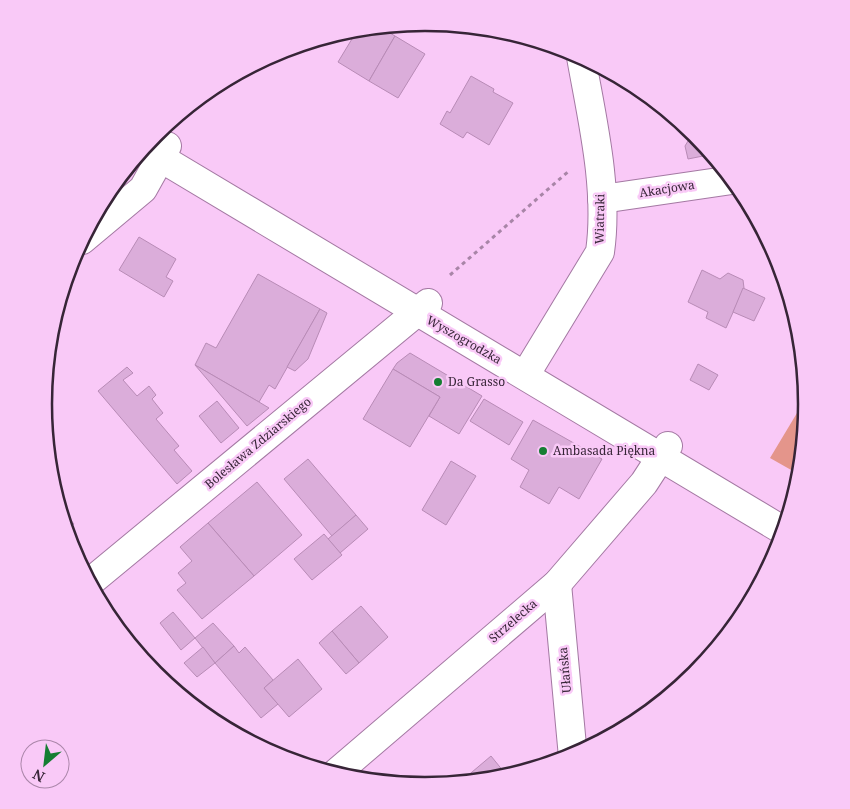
<svg xmlns="http://www.w3.org/2000/svg" width="850" height="809" viewBox="0 0 850 809" font-family="'Noto Serif',serif">
	<style>
		.green { fill: #e4958b }
		.building { fill: #dbadda; stroke: #b88bb6 }
		.lines { fill: none; stroke-linecap: round; stroke-linejoin: round }
		.minor-casing { stroke: #a479a3; stroke-width: 30 }
		.path { stroke: #a885a7; stroke-width: 3; stroke-dasharray: 4 4; stroke-linecap: butt }
		.minor { stroke: #fff; stroke-width: 28 }
		.poi-dot { fill: #157e32; stroke: #f9c9f7; stroke-width: 2 }
		.labels { text-anchor: middle; stroke-width: 5; stroke-linejoin: round; paint-order: stroke }
		.street-label { font-size: 12px; fill: #372537; stroke: #f9c9f7 }
		.poi-label { font-size: 12px; fill: #372537; stroke: #f9c9f7; text-anchor: start }
		.rim { fill: none; stroke: #372537; stroke-width: 2.5 }
	</style>
	<rect width="100%" height="100%" fill="#f9c9f7"/>
	<!-- green -->
	<polygon class="green" points="806,398 803,449 800,453 802,455 800,475 770,458"/>
	<!-- building -->
	<g class="building">
		<polygon points="380,27 395,36 369,81 338,62 358,29"/>
		<polygon points="395,36 425,54 398,98 369,81"/>
		<polygon points="471,76 494,89 493,92 513,103 489,145 467,132 463,138 440,124 447,111 450,113"/>
		<polygon points="699,139 706,148 708,155 688,159 685,146 688,141"/>
		<polygon points="139,237 176,259 166,277 173,281 164,297 119,270"/>
		<polygon points="702,270 720,279 728,273 743,280 744,288 726,328 706,318 708,312 688,302"/>
		<polygon points="258,274 320,309 275,389 269,385 259,402 195,365 206,343 216,348"/>
		<polygon points="743,288 765,298 754,321 733,312"/>
		<polygon points="320,309 327,313 308,359 295,371 287,367"/>
		<polygon points="410,353 482,396 459,434 429,416 440,397 393,369 397,363"/>
		<polygon points="698,364 718,375 709,390 690,380"/>
		<polygon points="195,365 259,402 269,408 247,426"/>
		<polygon points="127,367 133,373 123,380 137,396 149,386 156,395 152,399 163,413 156,419 179,446 174,450 192,471 177,484 98,391"/>
		<polygon points="393,369 440,397 410,447 363,419"/>
		<polygon points="484,399 523,422 509,445 470,421"/>
		<polygon points="217,401 239,428 221,443 199,416"/>
		<polygon points="533,420 602,459 579,499 559,487 549,504 520,487 529,470 511,459"/>
		<polygon points="308,459 356,515 332,536 284,479"/>
		<polygon points="451,461 476,476 446,525 422,510"/>
		<polygon points="257,482 302,535 254,576 208,523"/>
		<polygon points="58,505 74,524 66,531"/>
		<polygon points="356,515 368,529 340,553 328,539"/>
		<polygon points="208,523 254,576 202,619 177,590 186,583 178,573 192,561 180,547"/>
		<polygon points="324,534 342,555 312,580 294,559"/>
		<polygon points="361,606 388,637 359,663 332,631"/>
		<polygon points="173,612 195,638 181,650 160,623"/>
		<polygon points="213,623 234,646 215,663 195,638"/>
		<polygon points="125,631 133,642 130,644 121,634"/>
		<polygon points="332,631 359,663 346,674 319,643"/>
		<polygon points="234,646 239,653 245,647 273,680 264,688 278,704 261,718 215,663"/>
		<polygon points="203,647 215,663 197,677 184,663"/>
		<polygon points="298,659 322,689 289,717 264,688"/>
		<polygon points="491,756 508,777 499,779 459,783"/>
	</g>
	<g class="lines">
		<!-- minor casing -->
		<g class="minor-casing">
			<g id="minor">
				<polyline points="144,148 784,531"/>
				<polyline points="602,199 732,180"/>
				<polyline points="82,240 143,189 167,146"/>
				<path d="M532,364l68,-112c9,-63 -8,-133 -19,-195"/>
				<polyline points="89,583 428,303"/>
				<polyline points="557,584 573,757"/>
				<polyline points="335,774 557,584 644,483 668,446"/>
			</g>
		</g>
		<!-- path -->
		<polyline class="path" points="450,275 570,170"/>
		<!-- minor -->
		<use href="#minor" class="minor"/>
	</g>
	<!-- markers -->
	<g class="poi-dot">
		<circle cx="438" cy="382" r="5"/>
		<circle cx="543" cy="451" r="5"/>
	</g>
	<g class="labels">
		<!-- street labels -->
		<g class="street-label">
			<text transform="translate(667 189) rotate(-9)" y="4">Akacjowa</text>
			<text transform="translate(600 219) rotate(-89)" y="4">Wiatraki</text>
			<text transform="translate(464 340) rotate(30)" y="4">Wyszogrodzka</text>
			<text transform="translate(258 443) rotate(-40)" y="4">Bolesława Zdziarskiego</text>
			<text transform="translate(513 621) rotate(-41)" y="4">Strzelecka</text>
			<text transform="translate(565 670) rotate(-95)" y="4">Ułańska</text>
		</g>
		<!-- poi labels -->
		<g class="poi-label">
			<text x="448" y="386">Da Grasso</text>
			<text x="553" y="455">Ambasada Piękna</text>
		</g>
	</g>
	<!-- crop -->
	<path d="M0 0H850V809H0ZM52 404a373 373 0 1 1 746 0a373 373 0 1 1-746 0Z" fill="#f9c9f7" fill-rule="evenodd"/>
	<path class="rim" d="M52 404a373 373 0 1 1 746 0a373 373 0 1 1-746 0Z"/>
	<!-- north arrow -->
	<g transform="translate(45 764) rotate(208)"><circle r="24" fill="#f9c9f7" stroke="#ab87aa"/>
	<path d="M0-4L9 19L0 12L-9 19Z" fill="#157e32"/>
	<text y="-8" font-size="14" font-weight="bold" text-anchor="middle" fill="#372537">N</text>
	</g>
</svg>
